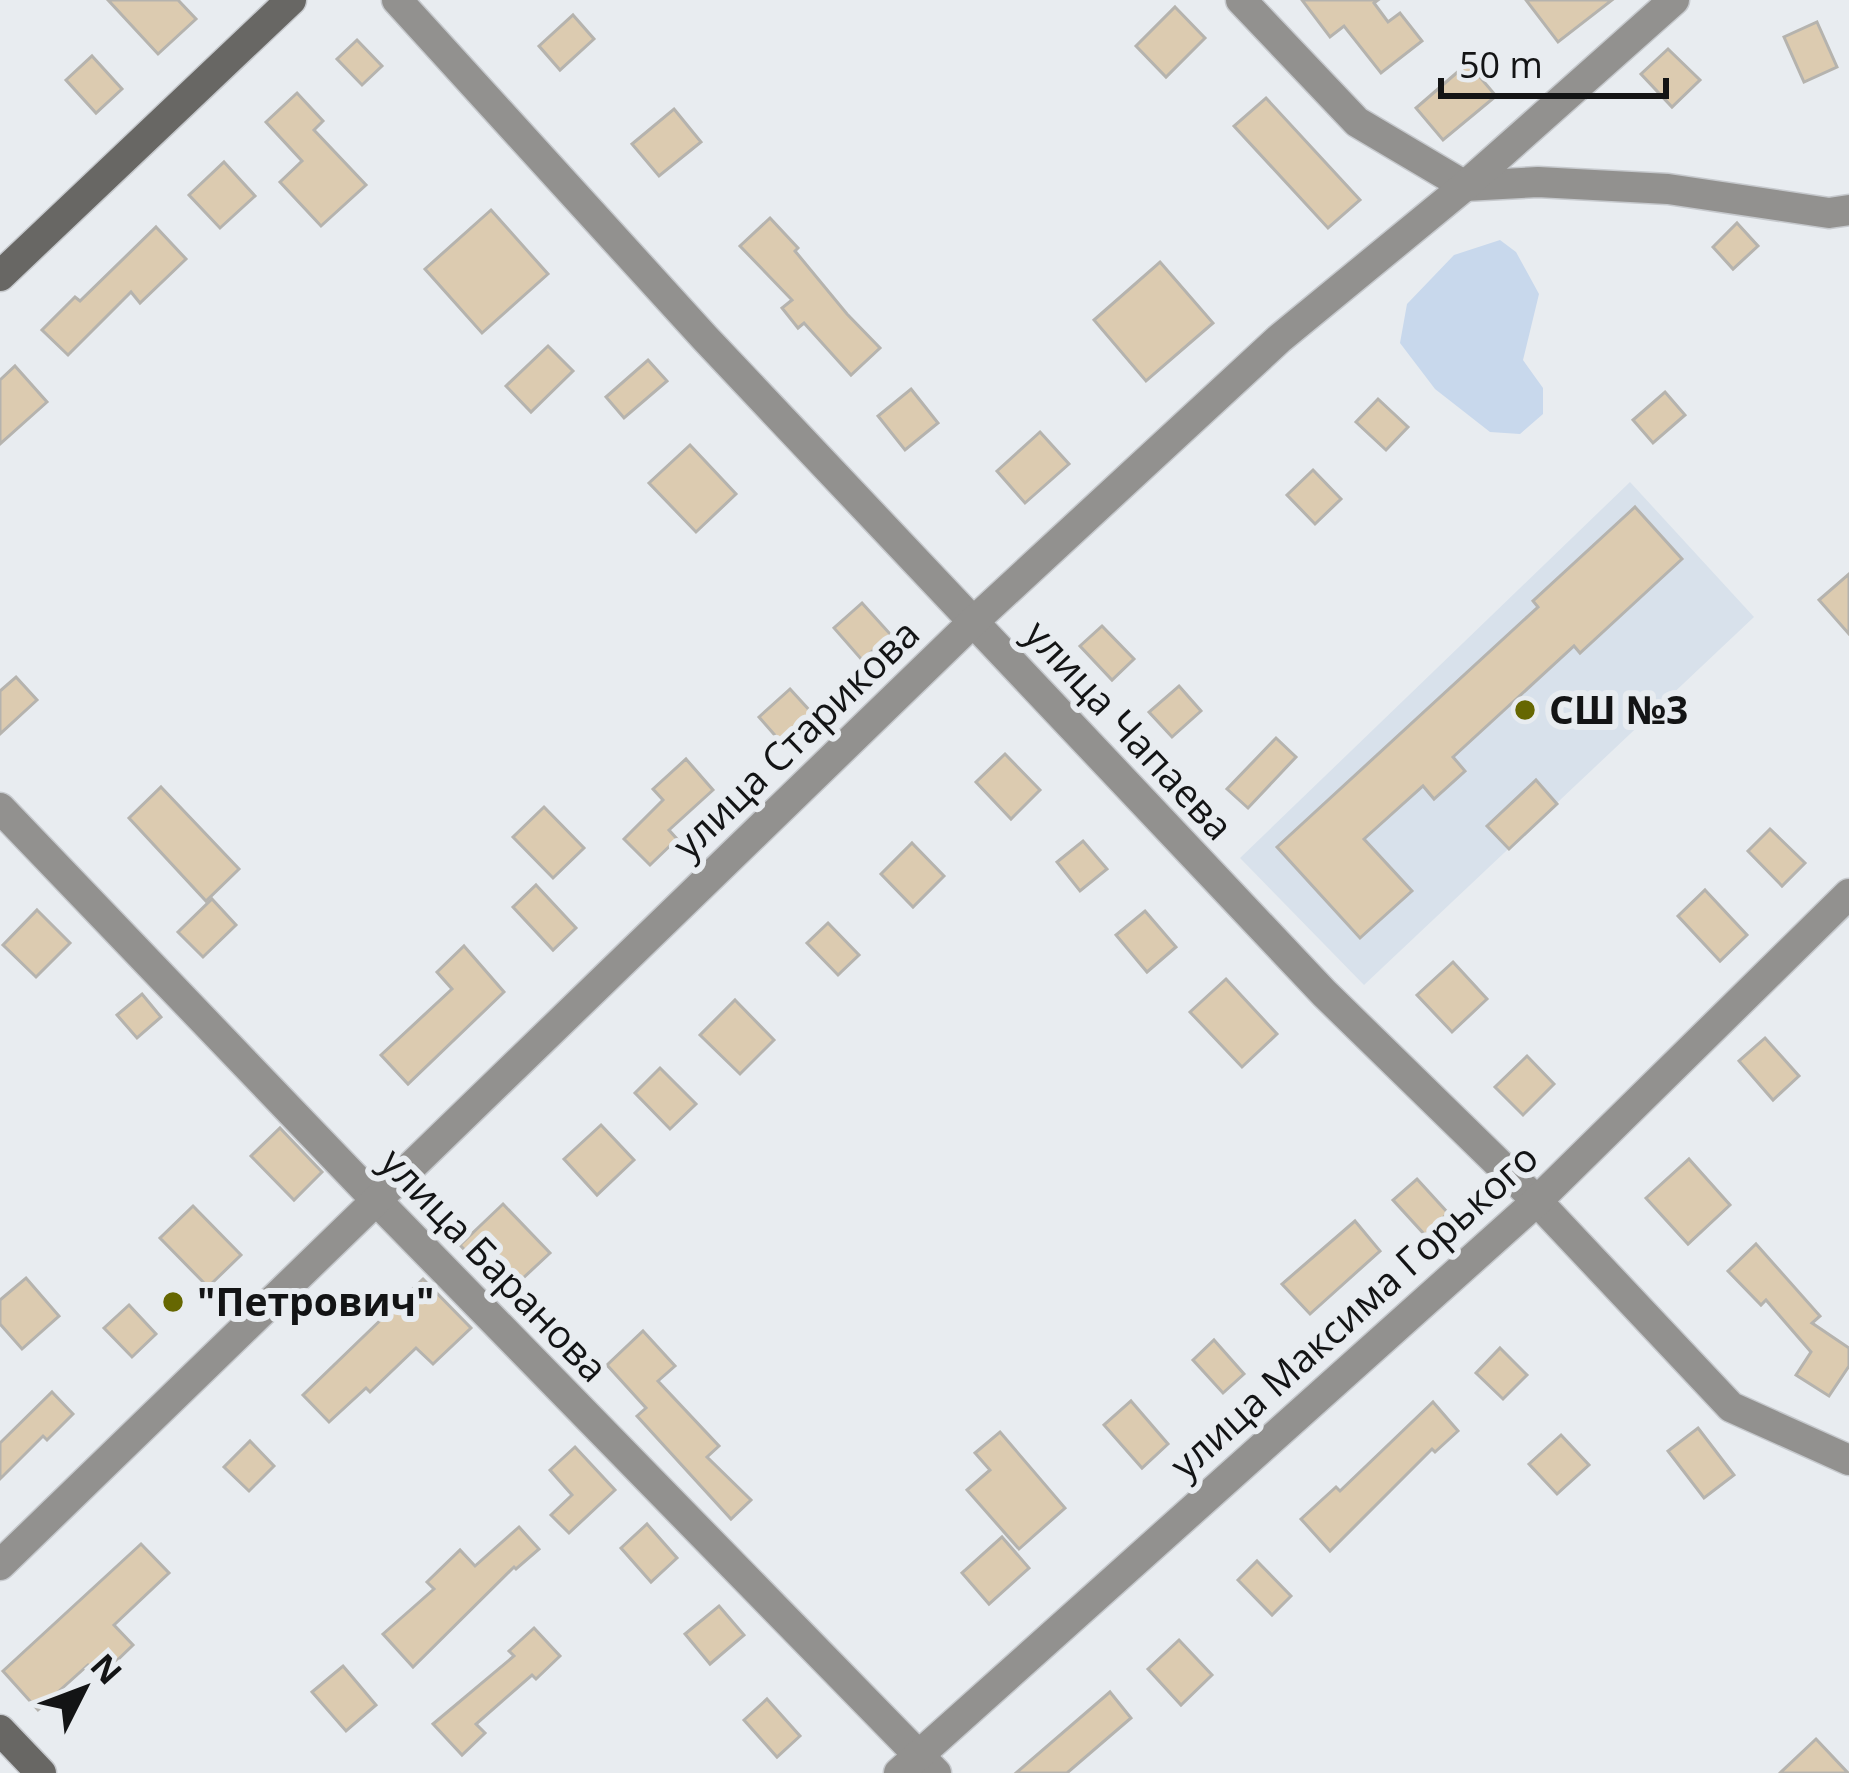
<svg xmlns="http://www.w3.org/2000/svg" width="1849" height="1773" viewBox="0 0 1849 1773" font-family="'Open Sans',sans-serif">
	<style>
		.built { fill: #d8e1eb }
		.green { fill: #c8d8ec }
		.building { fill: #dccbb0; stroke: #b5b3ae; stroke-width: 3 }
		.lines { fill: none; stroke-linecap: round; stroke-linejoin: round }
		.street-casing { stroke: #c6c9cd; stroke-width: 33 }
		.secondary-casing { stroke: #c6c9cd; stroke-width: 33 }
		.street { stroke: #92918f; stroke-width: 30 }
		.secondary { stroke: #686764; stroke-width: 30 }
		.poi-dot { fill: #666701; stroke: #e8ecf0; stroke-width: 4.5 }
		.labels { text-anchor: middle; stroke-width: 12; stroke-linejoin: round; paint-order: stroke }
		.poi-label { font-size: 39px; font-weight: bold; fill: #131415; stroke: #e8ecf0; text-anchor: start }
		.street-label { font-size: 39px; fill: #131415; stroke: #e8ecf0 }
	</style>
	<rect width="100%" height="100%" fill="#e8ecf0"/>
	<!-- built -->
	<polygon class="built" points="1630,482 1754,617 1364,985 1240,858"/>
	<!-- green -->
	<polygon class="green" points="1500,240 1516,252 1539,294 1523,360 1543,388 1543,414 1520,434 1490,432 1435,389 1400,343 1407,304 1454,255"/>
	<!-- building -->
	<g class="building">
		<polygon points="108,0 178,0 196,19 158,54"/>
		<polygon points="1302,0 1378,0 1374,3 1388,22 1400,13 1422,41 1381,73 1344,26 1330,37"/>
		<polygon points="1526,0 1612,0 1558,42"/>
		<polygon points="1175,7 1205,38 1166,77 1136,46"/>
		<polygon points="573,15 594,39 560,70 539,46"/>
		<polygon points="1817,22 1837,67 1804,82 1784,37"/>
		<polygon points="357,40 382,66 362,85 337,59"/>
		<polygon points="1668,49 1700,80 1672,107 1641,74"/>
		<polygon points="92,56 122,89 96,113 66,80"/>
		<polygon points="1468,63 1496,96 1443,140 1416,108"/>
		<polygon points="297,93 323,121 314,130 366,185 321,226 280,182 302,161 266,122"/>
		<polygon points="1266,98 1360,200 1328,228 1234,126"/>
		<polygon points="674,109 701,142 659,176 632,144"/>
		<polygon points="224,162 255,196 220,228 189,195"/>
		<polygon points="491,210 548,274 482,333 425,269"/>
		<polygon points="770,218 798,248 795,251 847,314 880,348 851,375 804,323 798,328 782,308 792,300 740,246"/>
		<polygon points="1737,223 1758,246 1733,269 1713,247"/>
		<polygon points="156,227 186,259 140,303 131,292 68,355 42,330 75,297 80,301"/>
		<polygon points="1160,262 1213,323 1146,381 1094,320"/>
		<polygon points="548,346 573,371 531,412 506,386"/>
		<polygon points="648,360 667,381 624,418 606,397"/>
		<polygon points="15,366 47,402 0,444 0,380"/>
		<polygon points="911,389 938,423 905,450 878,416"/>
		<polygon points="1665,392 1685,415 1653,443 1633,420"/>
		<polygon points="1378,399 1408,427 1386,450 1356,422"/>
		<polygon points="1040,432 1069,464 1025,503 997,471"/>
		<polygon points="690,445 736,494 696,532 649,483"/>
		<polygon points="1313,470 1341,499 1315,524 1287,495"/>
		<polygon points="1635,507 1682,559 1580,653 1574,646 1453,757 1465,771 1434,799 1423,786 1364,839 1412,891 1360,938 1277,847 1538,607 1533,601"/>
		<polygon points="1849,574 1849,634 1819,600"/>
		<polygon points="862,603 891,635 862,660 834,628"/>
		<polygon points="1102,626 1134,659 1112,680 1080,646"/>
		<polygon points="16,677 37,700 0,734 0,691"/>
		<polygon points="1179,686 1201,711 1172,737 1149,712"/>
		<polygon points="790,689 811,712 780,741 759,717"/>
		<polygon points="1276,738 1296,757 1248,808 1227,789"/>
		<polygon points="1005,754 1040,790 1011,819 976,782"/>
		<polygon points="686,759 713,790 669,830 677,839 650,865 624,839 663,800 653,789"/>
		<polygon points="1536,780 1557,804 1509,849 1487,826"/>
		<polygon points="161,787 239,869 206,901 129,818"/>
		<polygon points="544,807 584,848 553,878 513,837"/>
		<polygon points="1770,829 1805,863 1782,886 1748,851"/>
		<polygon points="1083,841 1107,869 1080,891 1057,862"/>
		<polygon points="912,843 944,876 913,907 881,874"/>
		<polygon points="536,885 576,928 553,950 513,907"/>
		<polygon points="1705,890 1747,935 1720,961 1678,916"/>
		<polygon points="212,899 236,925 203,957 178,932"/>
		<polygon points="37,910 70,943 36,977 3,945"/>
		<polygon points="1145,911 1176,947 1147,972 1116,935"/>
		<polygon points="828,923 859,955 838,975 807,943"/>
		<polygon points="464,946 504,992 408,1084 381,1055 452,989 437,972"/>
		<polygon points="1453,962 1487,999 1452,1032 1417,995"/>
		<polygon points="1226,979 1277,1034 1242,1067 1190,1012"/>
		<polygon points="142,994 161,1017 137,1038 117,1015"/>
		<polygon points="735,1000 774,1040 740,1074 700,1035"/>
		<polygon points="1765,1038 1799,1076 1773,1100 1739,1061"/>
		<polygon points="1527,1056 1554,1084 1523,1115 1495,1087"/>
		<polygon points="660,1068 696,1104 670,1129 635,1093"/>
		<polygon points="601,1125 634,1160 597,1195 564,1159"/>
		<polygon points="280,1128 322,1172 294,1200 251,1156"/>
		<polygon points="1689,1159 1730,1205 1688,1244 1646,1198"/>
		<polygon points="1417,1179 1448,1213 1425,1235 1393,1200"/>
		<polygon points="503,1204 550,1253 506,1294 460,1245"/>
		<polygon points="193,1206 241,1255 208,1287 160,1238"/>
		<polygon points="1355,1221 1380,1251 1310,1314 1282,1284"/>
		<polygon points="1756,1244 1820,1316 1812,1323 1849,1348 1849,1366 1829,1396 1796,1375 1811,1352 1766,1300 1761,1305 1728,1271"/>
		<polygon points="26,1278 59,1316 22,1349 0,1324 0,1300"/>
		<polygon points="423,1279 471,1328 433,1364 416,1348 370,1392 366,1388 329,1422 303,1395"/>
		<polygon points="129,1305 156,1334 132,1357 104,1328"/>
		<polygon points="643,1331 675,1366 658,1381 719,1446 707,1457 751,1500 731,1519 637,1416 646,1408 607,1365"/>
		<polygon points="1214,1340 1244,1374 1223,1393 1193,1360"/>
		<polygon points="1500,1348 1527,1375 1503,1399 1476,1373"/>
		<polygon points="52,1392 73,1414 47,1440 43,1436 0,1479 0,1443"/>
		<polygon points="1131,1401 1168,1444 1142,1468 1104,1425"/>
		<polygon points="1433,1402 1458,1431 1435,1452 1432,1449 1330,1551 1301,1519 1336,1487 1340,1491"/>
		<polygon points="1698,1428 1734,1475 1704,1498 1668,1451"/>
		<polygon points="1000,1432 1065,1508 1019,1549 967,1490 990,1470 975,1453"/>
		<polygon points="1561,1435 1589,1465 1557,1494 1529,1464"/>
		<polygon points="250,1441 274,1466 249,1491 224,1467"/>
		<polygon points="575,1447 615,1490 569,1533 551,1515 572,1495 550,1470"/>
		<polygon points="647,1524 677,1558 651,1582 621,1548"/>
		<polygon points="519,1527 539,1549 516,1569 514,1567 413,1667 383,1634 434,1589 427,1582 460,1550 475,1566"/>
		<polygon points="1002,1537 1029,1568 989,1604 962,1573"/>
		<polygon points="141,1544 169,1573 114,1625 133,1645 100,1677 88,1665 38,1710 3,1671"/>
		<polygon points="1257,1561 1291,1596 1272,1615 1238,1580"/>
		<polygon points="719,1606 744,1635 710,1664 685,1634"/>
		<polygon points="534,1628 560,1656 536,1679 532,1675 476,1724 485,1733 462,1755 433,1724 514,1656 509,1651"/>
		<polygon points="1179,1640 1212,1675 1181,1705 1148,1669"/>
		<polygon points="343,1666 376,1705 346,1731 312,1692"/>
		<polygon points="1110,1692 1131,1718 1067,1773 1016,1773"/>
		<polygon points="767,1699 800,1736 777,1757 744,1720"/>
		<polygon points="1816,1739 1848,1773 1780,1773"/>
	</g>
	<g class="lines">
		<!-- street casing -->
		<g class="street-casing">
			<g id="street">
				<polyline points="397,0 705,338 1324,993 1537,1201 1731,1407 1849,1460"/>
				<polyline points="1241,0 1357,122 1465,186 1538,182 1668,189 1829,213 1849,210"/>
				<polyline points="0,808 375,1199 936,1773"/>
				<polyline points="0,1565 973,622 1279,339 1465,186 1674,0"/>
				<polyline points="899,1773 1537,1201 1849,894"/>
			</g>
		</g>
		<!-- secondary casing -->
		<g class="secondary-casing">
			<g id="secondary">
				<polyline points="0,276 291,0"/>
				<polyline points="0,1730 41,1773"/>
			</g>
		</g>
		<!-- street -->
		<use href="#street" class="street"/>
		<!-- secondary -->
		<use href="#secondary" class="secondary"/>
	</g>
	<!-- markers -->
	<g class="poi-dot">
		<circle cx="1525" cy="710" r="12"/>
		<circle cx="173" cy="1302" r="12"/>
	</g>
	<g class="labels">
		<!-- poi labels -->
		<g class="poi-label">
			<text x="1549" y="724">СШ №3</text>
			<text x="197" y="1316">"Петрович"</text>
		</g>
		<!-- street labels -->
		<g class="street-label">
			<text transform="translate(1129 730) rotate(47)" y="14">улица Чапаева</text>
			<text transform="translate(796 739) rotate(-44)" y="14">улица Старикова</text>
			<text transform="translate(494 1265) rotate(46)" y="14">улица Баранова</text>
			<text transform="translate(1354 1311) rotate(-42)" y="14">улица Максима Горького</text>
		</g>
	</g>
	<!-- north arrow -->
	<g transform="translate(84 1689) rotate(48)" stroke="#e8ecf0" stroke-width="9" paint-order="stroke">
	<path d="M0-9L21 45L0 30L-21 45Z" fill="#131415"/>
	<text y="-18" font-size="33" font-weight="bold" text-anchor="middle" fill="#131415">N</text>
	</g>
	<!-- scale -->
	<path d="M1441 78v18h225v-18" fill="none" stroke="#131415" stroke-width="6"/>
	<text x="1459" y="78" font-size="36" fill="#131415" stroke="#e8ecf0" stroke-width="9" paint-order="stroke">50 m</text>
</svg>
